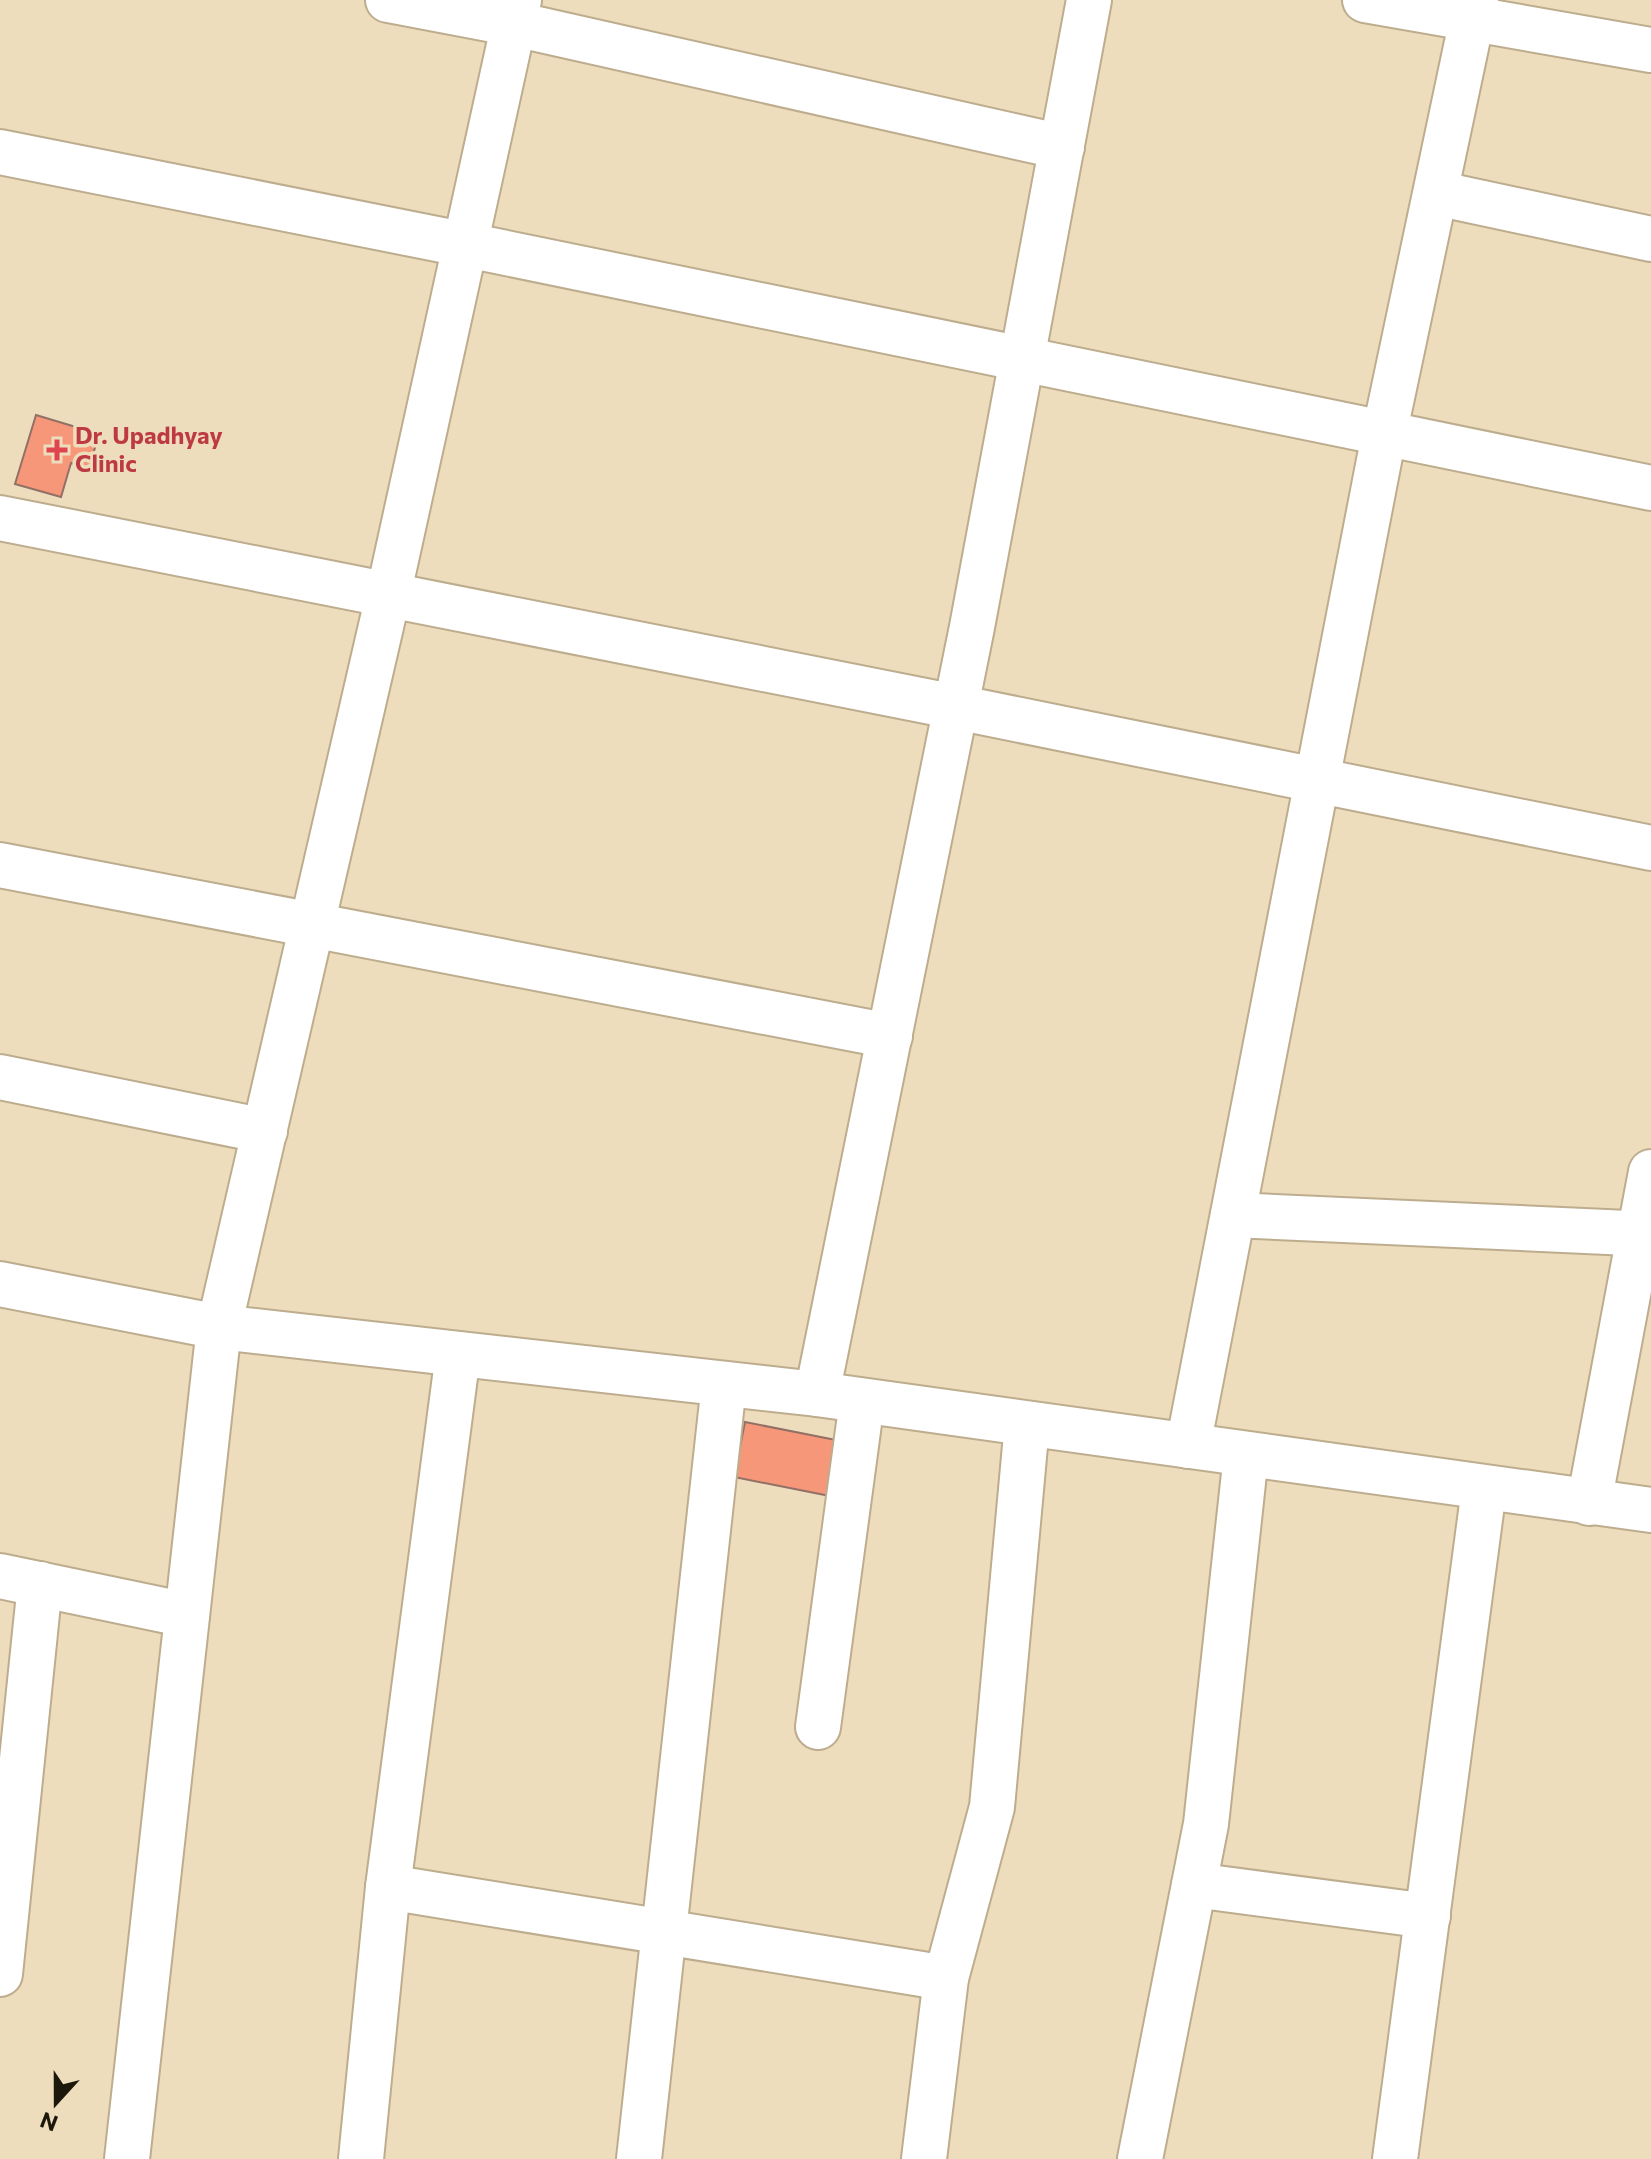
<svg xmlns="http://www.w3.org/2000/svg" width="1651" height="2159" viewBox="0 0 1651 2159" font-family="Commissioner,sans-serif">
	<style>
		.building { fill: #f79779; stroke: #927066; stroke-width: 2 }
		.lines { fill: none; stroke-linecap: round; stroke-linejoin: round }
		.minor-casing { stroke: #bdad8e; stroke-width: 48 }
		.major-casing { stroke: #bdad8e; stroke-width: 48 }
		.minor { stroke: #fff; stroke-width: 44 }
		.major { stroke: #fff; stroke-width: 44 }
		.health-dot { fill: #e0444e; stroke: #edddbc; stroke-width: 3 }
		.labels { text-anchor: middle; stroke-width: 7; stroke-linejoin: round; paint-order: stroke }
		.health-label { font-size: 24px; font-weight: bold; fill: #be3a42; stroke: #edddbc; text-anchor: start }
	</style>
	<rect width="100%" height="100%" fill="#edddbc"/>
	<!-- building -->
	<g class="building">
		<polygon points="36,415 99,434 89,468 71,463 61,497 15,484"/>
		<polygon points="745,1422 846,1442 835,1497 734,1477"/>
	</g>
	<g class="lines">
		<!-- minor casing -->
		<g class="minor-casing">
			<g id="minor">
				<polyline points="388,0 515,24 1062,147"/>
				<polyline points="1365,0 1651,50"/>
				<polyline points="0,152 467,245 1651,488"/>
				<polyline points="1436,193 1651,239"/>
				<polyline points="0,518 956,707 1651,848"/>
				<polyline points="0,865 890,1036"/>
				<polyline points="0,1077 265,1131"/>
				<polyline points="1233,1215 1651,1234"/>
				<polyline points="817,1394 972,627 1089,0"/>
				<polyline points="1188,1446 1384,435 1476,0"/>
				<polyline points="1589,1503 1651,1172"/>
				<polyline points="0,1576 187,1615"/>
				<polyline points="818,1727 862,1401"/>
				<polyline points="1194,1885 1428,1916"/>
				<polyline points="388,1887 946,1978"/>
				<polyline points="0,1974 40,1584"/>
				<polyline points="127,2159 219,1327 388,596 519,0"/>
				<polyline points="361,2159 388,1887 458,1354"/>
				<polyline points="639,2159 724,1384"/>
				<polyline points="924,2159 946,1978 992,1807 1027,1424"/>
				<polyline points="1140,2159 1206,1824 1246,1455"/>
				<polyline points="1395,2159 1484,1489"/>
			</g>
		</g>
		<!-- major casing -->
		<g class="major-casing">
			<polyline id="major" points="0,1284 219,1327 817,1394 1651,1510"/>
		</g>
		<!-- minor -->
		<use href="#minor" class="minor"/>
		<!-- major -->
		<use href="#major" class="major"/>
	</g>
	<!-- markers -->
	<path class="health-dot" d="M53 438h8v8h8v8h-8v8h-8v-8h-8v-8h8z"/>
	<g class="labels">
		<!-- health labels -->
		<g class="health-label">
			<text x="75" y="444">Dr. Upadhyay<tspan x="75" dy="28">Clinic</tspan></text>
		</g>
	</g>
	<!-- north arrow -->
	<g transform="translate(56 2103) rotate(201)" stroke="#edddbc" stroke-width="6" paint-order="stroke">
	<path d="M0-6L14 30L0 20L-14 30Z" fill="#1d180c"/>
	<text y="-12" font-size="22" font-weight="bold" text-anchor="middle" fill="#1d180c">N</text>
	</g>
</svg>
